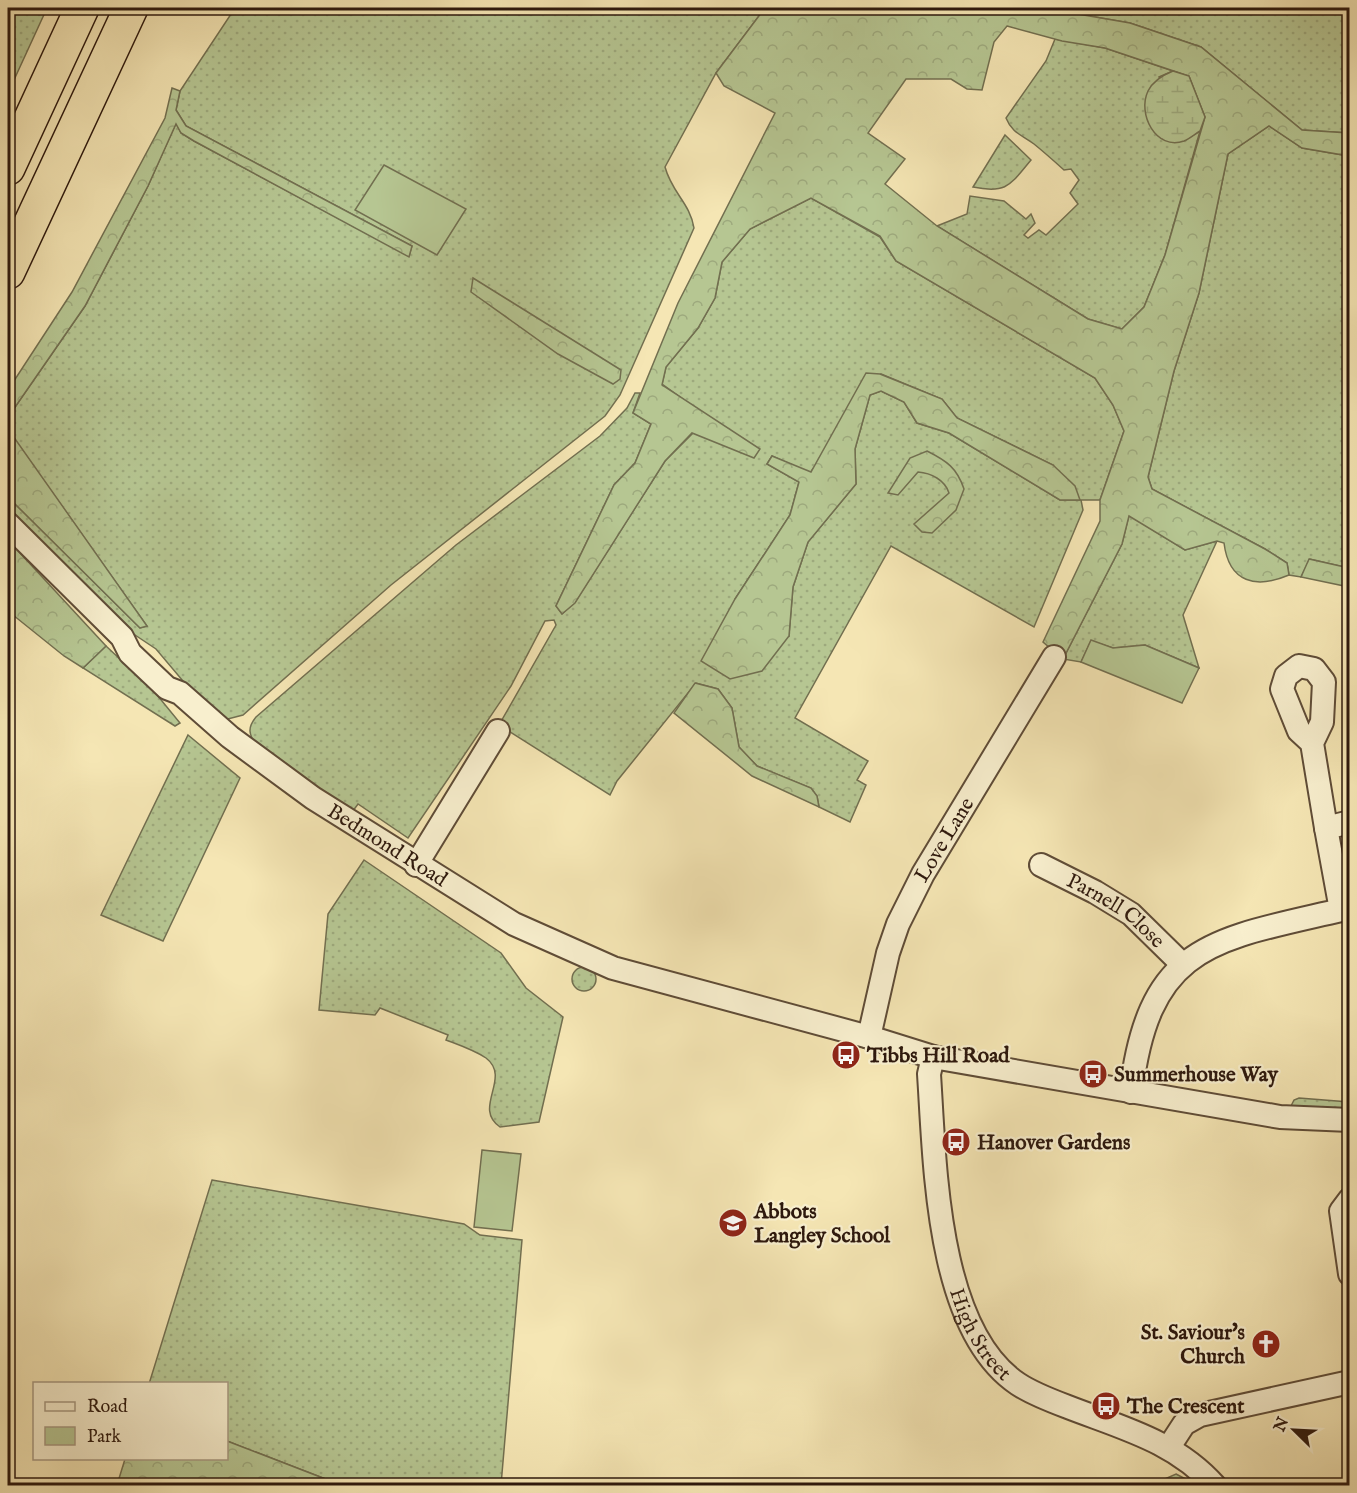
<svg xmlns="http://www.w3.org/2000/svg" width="1357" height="1493" viewBox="0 0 1357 1493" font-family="'IM FELL English',serif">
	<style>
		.grass { fill: url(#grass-dots); stroke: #726f50; stroke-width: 1.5; fill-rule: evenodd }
		.forest { fill: url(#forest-crowns); stroke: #726f50; stroke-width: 1.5; fill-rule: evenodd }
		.wetland { fill: url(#wetland-marsh); stroke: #726f50; stroke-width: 1.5 }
		.cemetery { fill: url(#cemetery-stones); stroke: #726f50; stroke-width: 1.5 }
		.green { fill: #b6c692; stroke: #726f50; stroke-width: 1.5 }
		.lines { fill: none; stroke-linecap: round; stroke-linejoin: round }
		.minor-casing { stroke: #5f4c37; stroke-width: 26 }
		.highway-casing { stroke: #2d180d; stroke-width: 36 }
		.minor { stroke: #f8efce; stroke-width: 22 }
		.highway { stroke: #f5e6b4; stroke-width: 33 }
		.labels { text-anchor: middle; stroke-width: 4.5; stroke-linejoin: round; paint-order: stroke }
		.street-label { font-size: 21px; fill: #2d180d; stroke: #f8efce }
		.poi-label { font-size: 21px; font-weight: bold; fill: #2d180d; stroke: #f8efce; text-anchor: start }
	</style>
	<defs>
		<pattern id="grass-dots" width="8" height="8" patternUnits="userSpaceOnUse" patternTransform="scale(1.5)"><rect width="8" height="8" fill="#b6c692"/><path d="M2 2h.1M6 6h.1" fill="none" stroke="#9da97d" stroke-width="1.8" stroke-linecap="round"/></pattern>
		<pattern id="forest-crowns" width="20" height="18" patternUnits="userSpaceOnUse" patternTransform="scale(1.5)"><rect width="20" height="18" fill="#b6c692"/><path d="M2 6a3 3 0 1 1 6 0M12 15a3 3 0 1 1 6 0" fill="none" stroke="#9da97d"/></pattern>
		<pattern id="wetland-marsh" width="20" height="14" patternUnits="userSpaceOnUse" patternTransform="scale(1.5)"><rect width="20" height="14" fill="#b6c692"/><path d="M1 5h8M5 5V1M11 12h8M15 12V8" fill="none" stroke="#9da97d"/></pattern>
		<pattern id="cemetery-stones" width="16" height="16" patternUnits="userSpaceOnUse" patternTransform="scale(1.5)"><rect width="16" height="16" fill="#b6c692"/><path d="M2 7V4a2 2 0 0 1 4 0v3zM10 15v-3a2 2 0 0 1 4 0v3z" fill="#9da97d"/></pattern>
	</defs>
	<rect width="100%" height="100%" fill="#f5e6b4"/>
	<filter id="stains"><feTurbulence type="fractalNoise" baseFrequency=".00333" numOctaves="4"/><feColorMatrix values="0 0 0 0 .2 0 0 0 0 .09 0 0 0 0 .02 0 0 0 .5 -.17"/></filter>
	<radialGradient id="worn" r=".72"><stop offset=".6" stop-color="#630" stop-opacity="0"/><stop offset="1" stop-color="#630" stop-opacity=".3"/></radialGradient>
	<!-- grass -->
	<g class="grass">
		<polygon points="8,8 47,8 8,93"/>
		<path d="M235,8h530l-49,65 -51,94c7,26 25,36 29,61l-74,167 -15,21 -214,169 -148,130 -19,5 -25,-20 -43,-51 -36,-24 -112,-118v-10l132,131 7,-2 -135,-190 1,-26 72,-104 63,-120 28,-63 5,10 13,8 215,115 3,-10 -226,-120 -10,-16 4,-19z"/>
		<polygon points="1043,8 1349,8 1349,133 1302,130 1201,47 1130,23"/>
		<path d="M1055,39l50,9 68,23 -14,6 24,64 17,-10 -35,124 -21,52 -22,22 -34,-10 -151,-93 30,-12 3,-18 34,5 22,18 5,-5 4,9 -11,12 4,3 11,-8 7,5 32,-31 -8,-11 9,-13 -8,-11 -7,1c-10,-9 -20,-18 -30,-26 -12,-9 -22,-11 -28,-26l40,-57z"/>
		<polygon points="1269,126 1302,148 1349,156 1349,568 1310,559 1301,577 1289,575 1287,563 1265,549 1152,489 1148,477 1174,371 1199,293 1228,154"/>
		<path d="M1005,135l26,25c-21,25 -24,34 -58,27z"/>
		<path d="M811,198l69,39 16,24 199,117 18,27 11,26 -24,69h-19l2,10 -49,117 -143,-81 -96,172 73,43 -11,19 9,5 -16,37 -31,-15 -2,-11 -6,-8 -54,-22 -18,-19 -7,-39 -14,-19 -22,-6 -79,98 -7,14 -111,-70 57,-100 -2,-5 -9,1 -34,65 -103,152 -50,-34 -8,11 -94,-69c-7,-12 -9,-18 0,-29l200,-172 144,-109 27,-28 8,-15h5l-7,20 18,11 -16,39 -21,22 -58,121 6,8 13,-12 90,-141 28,-28 -9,-33 -22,-16 4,-17 32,-39 17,-30 7,-36 28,-33zM881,374l61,25 15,19 96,47 27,35h-20l-111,-67 -32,-10 -13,-21 -23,-11 -11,4 -15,54 1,35 -48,58 -15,45 -4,49 -54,-37 55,-84 9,-33 -32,-18 5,-8 38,17z"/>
		<polygon points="1129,515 1185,550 1217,541 1183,615 1199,668 1145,645 1113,648 1091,641 1081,662 1063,659 1122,544"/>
		<polygon points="106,646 153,690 180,723 175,726 83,668"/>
		<polygon points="188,735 240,778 163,941 101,915"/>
		<path d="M364,860l137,93 25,35 37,29 -24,105 -39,5c-28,-19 12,-49 -14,-69 -12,-8 -27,-13 -40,-18l2,-5 -68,-27 -5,7 -56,-5 9,-96z"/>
		<circle cx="584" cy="979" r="12"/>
		<polygon points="1299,1098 1349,1102 1349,1111 1291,1106 1294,1100"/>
		<polygon points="212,1180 464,1224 480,1235 522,1240 501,1485 341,1485 227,1441 226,1384 149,1384"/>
	</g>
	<!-- forest -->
	<g class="forest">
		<path d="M765,8h278l87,15 71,24 101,83 47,3v23l-47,-8 -33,-22 -41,28 -29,139 -25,78 -26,106 4,12 113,60 22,14 2,12c-33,14 -60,8 -65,-32l-7,-2 -32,9 -56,-34 -7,28 -59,115 -20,-17 57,-121v-21l24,-69 -11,-26 -18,-27 -199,-117 -16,-25 -69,-38 -61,31 -28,33 -7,36 -17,30 -32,39 -4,18 98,64 -6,9 -62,-25 -27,28 -90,142 -13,11 -6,-8 58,-121 21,-22 16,-39 -18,-11 45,-110 97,-190 -51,-27 -8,-13zM1007,26l55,15 43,7 84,28 16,41 -40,138 -21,52 -22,22 -34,-10 -151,-93 -52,-42 20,-25 -37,-26 38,-54h45l16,10 15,1 12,-48z"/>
		<polygon points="172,88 180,91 176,110 186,126 412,246 409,257 194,141 181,133 176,124 148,186 85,306 13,410 13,436 147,626 140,628 8,497 8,390 72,292 165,118"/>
		<polygon points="473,278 621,370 620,379 613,384 558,354 471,292"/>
		<polygon points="866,373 880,374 942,399 957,418 1053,465 1075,486 1080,500 1060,500 949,433 917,423 904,402 881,391 870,395 855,449 856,484 808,542 793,587 789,636 762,671 730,679 701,661 735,599 790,515 799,482 767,464 772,456 811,472"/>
		<path d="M927,451c20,10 30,17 37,38l-8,21 -24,23 -10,-1 -8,-8 35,-31c-4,-13 -18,-20 -31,-21l-20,23 -10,-2 22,-35z"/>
		<polygon points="8,540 106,646 83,668 64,656 8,611"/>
		<polygon points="1309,559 1349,568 1349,587 1301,577"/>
		<polygon points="695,683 718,689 732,708 739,747 757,766 811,788 817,796 819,807 752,776 674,713"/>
		<polygon points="227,1441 341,1485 117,1485 125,1459 226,1458"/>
	</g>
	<!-- wetland -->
	<path class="wetland" d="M1173,71l16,5 16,41 -5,14c-5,3 -11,8 -16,10 -28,10 -47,-27 -36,-50 5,-10 15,-16 25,-20z"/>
	<!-- cemetery -->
	<polygon class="cemetery" points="1176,1474 1197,1485 1151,1485"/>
	<!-- green -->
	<g class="green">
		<polygon points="384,165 466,209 437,255 355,210"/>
		<polygon points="1091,640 1113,648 1145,645 1199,668 1182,703 1081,662"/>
		<polygon points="482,1150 521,1154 512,1231 474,1227"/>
	</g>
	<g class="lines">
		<!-- minor casing -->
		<g class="minor-casing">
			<g id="minor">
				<path id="s1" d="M8,524l114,113 8,16 37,35 13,5 50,44 83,61 201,126 99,44 256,69 64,20 347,60 70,3"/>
				<polyline points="1312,743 1322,722 1324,682 1314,669 1299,666 1286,676 1282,689 1299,731 1312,743 1326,828"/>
				<polyline points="416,865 498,731"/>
				<path id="s2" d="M1041,865l54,27 36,22 52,51"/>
				<path id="s3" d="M869,1037l19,-84 10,-29 25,-50 131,-217"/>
				<path id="s4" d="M933,1057l-4,17c6,89 7,255 89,310 15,10 34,17 50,23 54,21 107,34 147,79"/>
				<path d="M1131,1092c18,-149 82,-152 210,-182l-15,-82 24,-6"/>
				<polyline points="1350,1199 1341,1211 1350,1274"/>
				<polyline points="1169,1447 1184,1424 1200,1415 1350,1382"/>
			</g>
		</g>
		<!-- highway casing -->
		<g class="highway-casing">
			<g id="highway">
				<polyline points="8,168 82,8"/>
				<polyline points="8,272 131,8"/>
			</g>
		</g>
		<!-- minor -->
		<use href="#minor" class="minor"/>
		<!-- highway -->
		<use href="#highway" class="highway"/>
	</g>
	<!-- icons -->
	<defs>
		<g id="bus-disc" transform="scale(1.5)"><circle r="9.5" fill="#8f2418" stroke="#f8efce"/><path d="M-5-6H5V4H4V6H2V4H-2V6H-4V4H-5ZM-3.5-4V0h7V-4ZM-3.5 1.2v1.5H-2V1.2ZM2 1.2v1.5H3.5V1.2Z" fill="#fff"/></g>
		<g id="school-disc" transform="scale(1.5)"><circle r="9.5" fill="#8f2418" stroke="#f8efce"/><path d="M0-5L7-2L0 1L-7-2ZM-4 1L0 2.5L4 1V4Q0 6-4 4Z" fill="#fff"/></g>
		<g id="church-disc" transform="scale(1.5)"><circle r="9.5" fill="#8f2418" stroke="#f8efce"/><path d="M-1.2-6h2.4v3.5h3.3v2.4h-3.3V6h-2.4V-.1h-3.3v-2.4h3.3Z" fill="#fff"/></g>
	</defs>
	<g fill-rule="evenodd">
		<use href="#bus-disc" x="846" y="1055"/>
		<use href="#bus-disc" x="1093" y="1074"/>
		<use href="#bus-disc" x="956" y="1142"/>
		<use href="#school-disc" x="733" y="1223"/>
		<use href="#church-disc" x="1266" y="1344"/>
		<use href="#bus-disc" x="1106" y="1406"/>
	</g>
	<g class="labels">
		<!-- street labels -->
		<g class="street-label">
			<text dy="7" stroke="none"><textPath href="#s3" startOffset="213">Love Lane</textPath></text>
			<text dy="7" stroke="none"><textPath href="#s1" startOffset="501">Bedmond Road</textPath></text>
			<text dy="7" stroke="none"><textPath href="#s2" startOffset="88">Parnell Close</textPath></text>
			<text dy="7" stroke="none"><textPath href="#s4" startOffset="286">High Street</textPath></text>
		</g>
		<!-- poi labels -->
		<g class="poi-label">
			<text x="867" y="1062">Tibbs Hill Road</text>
			<text x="1114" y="1081">Summerhouse Way</text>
			<text x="977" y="1149">Hanover Gardens</text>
			<text x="754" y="1218">Abbots<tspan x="754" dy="24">Langley School</tspan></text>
			<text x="1245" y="1339" text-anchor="end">St. Saviour's<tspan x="1245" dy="24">Church</tspan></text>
			<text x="1127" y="1413">The Crescent</text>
		</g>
	</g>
	<!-- margin -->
	<rect width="1357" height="1493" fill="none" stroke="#f5e6b4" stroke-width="30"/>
	<rect x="9" y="9" width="1339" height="1475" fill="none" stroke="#2d180d" stroke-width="3"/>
	<rect x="15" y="15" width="1327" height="1463" fill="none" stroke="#2d180d" stroke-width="1.5"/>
	<!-- legend -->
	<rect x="33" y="1382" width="195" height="78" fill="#f8efce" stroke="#a79981" stroke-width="1.5"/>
	<rect x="45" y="1402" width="30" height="9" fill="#f8efce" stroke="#a79981" stroke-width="1.5"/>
	<text x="87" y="1412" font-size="18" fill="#2d180d">Road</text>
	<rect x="45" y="1427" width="30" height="18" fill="#b6c692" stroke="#a79981" stroke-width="1.5"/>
	<text x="87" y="1442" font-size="18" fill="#2d180d">Park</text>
	<!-- north arrow -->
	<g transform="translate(1294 1430) rotate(294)" stroke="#f8efce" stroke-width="4.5" paint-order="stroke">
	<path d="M0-4.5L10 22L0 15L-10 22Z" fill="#2d180d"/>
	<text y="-9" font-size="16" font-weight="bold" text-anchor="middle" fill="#2d180d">N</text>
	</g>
	<rect width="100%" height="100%" filter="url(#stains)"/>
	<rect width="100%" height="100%" fill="url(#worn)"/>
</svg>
